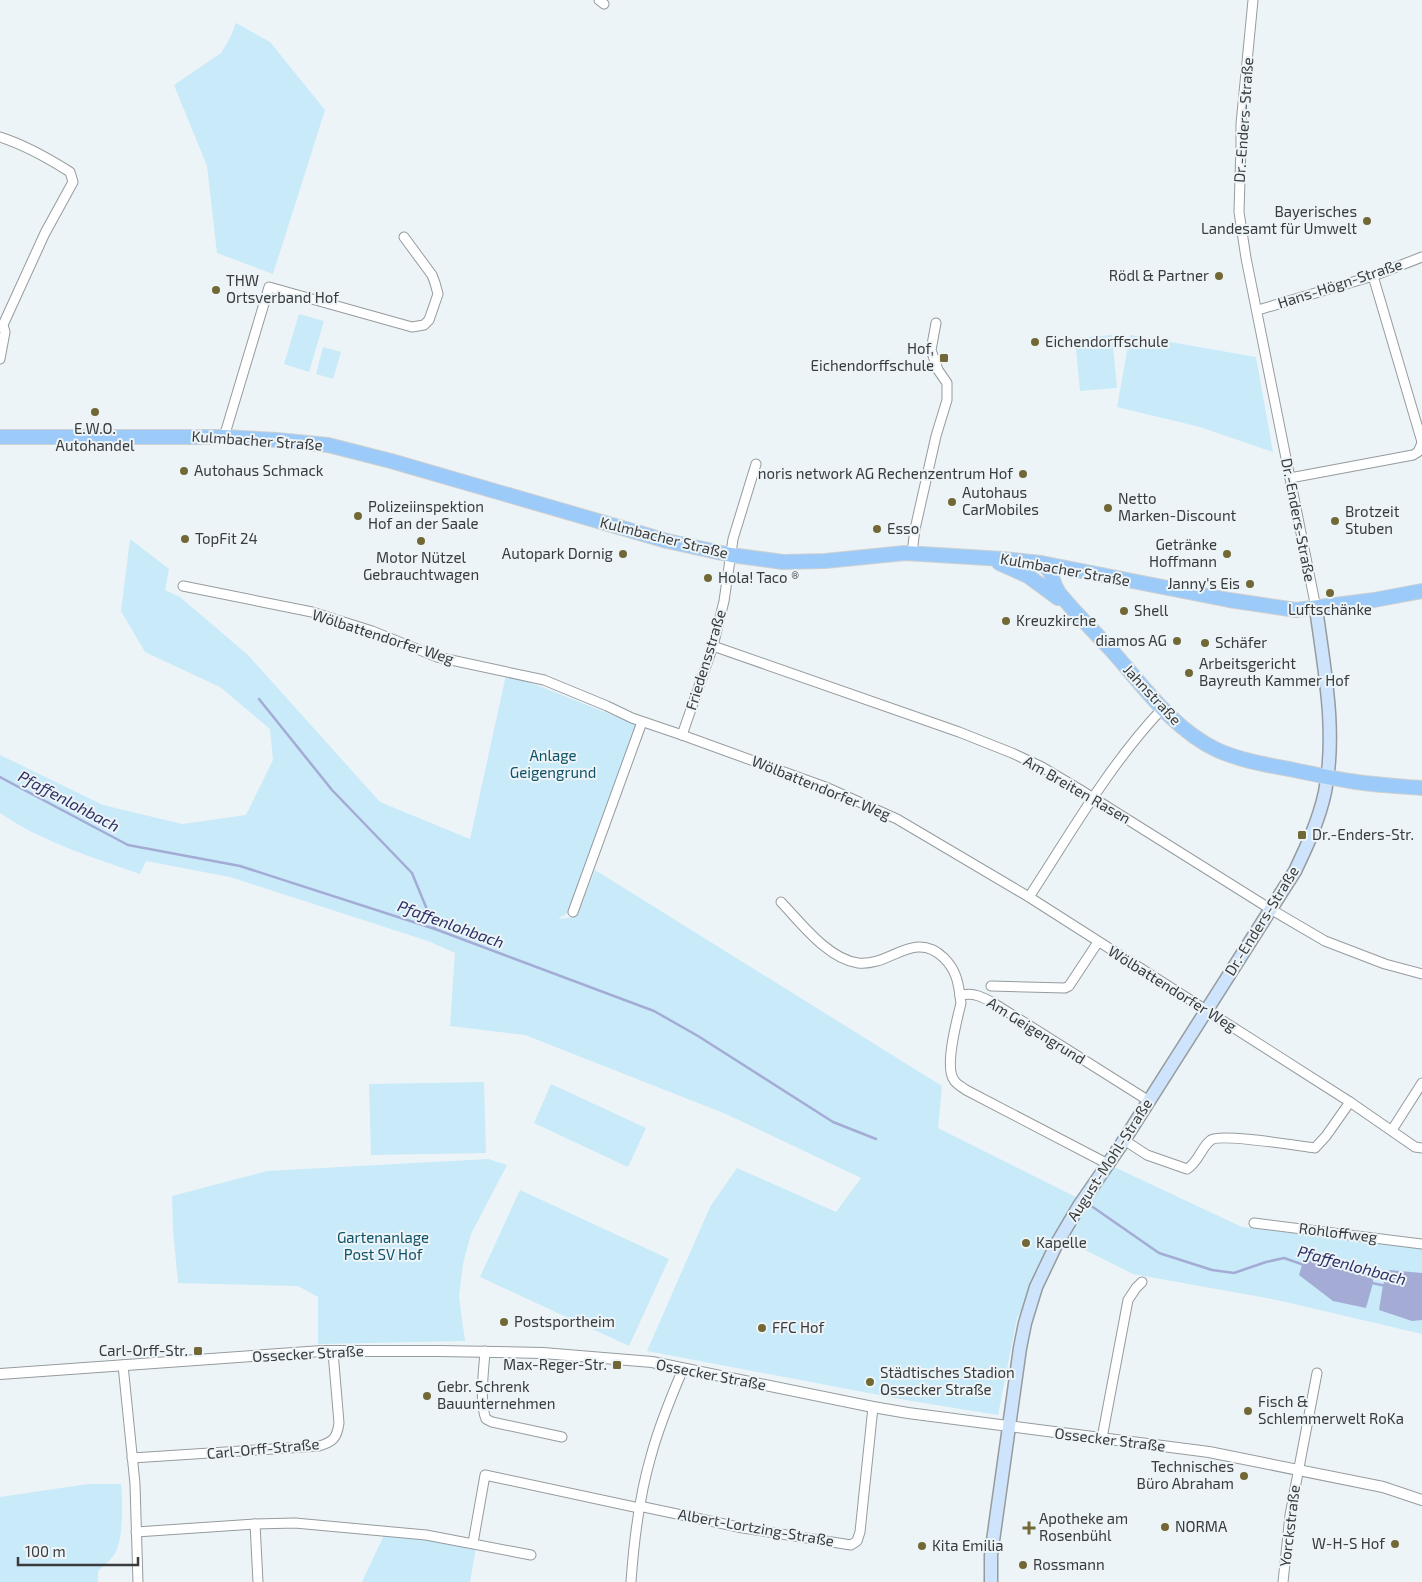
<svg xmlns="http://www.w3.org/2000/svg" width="1422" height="1582" viewBox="0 0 1422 1582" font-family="'Exo 2',sans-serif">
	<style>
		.green { fill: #c8eaf9 }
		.water { fill: #a4acd5 }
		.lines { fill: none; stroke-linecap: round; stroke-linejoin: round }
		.stream { stroke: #a4acd5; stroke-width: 2.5 }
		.minor-casing { stroke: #959b9e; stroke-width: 11 }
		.tertiary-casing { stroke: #959b9e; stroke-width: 12 }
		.secondary-casing { stroke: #959b9e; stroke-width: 15 }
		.primary-casing { stroke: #cfd0d0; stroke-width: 16 }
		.minor { stroke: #fff; stroke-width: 9 }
		.tertiary { stroke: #fff; stroke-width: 10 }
		.secondary { stroke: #cee4fc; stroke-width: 12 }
		.primary { stroke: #9ccaf9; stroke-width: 14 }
		.poi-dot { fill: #716835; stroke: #edf4f7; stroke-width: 2 }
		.labels { text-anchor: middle; stroke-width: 4; stroke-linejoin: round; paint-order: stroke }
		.street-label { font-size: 15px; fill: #393b3d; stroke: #edf4f7 }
		.poi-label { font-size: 15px; fill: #393b3d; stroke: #edf4f7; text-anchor: start }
		.park-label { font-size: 15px; fill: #0f5268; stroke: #edf4f7 }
		.water-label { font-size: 16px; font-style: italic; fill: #2d3165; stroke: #edf4f7 }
	</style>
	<rect width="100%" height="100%" fill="#edf4f7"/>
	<!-- green -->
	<g class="green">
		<polygon points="236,23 270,42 325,110 273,274 217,253 207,166 174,85 221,53 230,38"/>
		<polygon points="299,314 324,321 309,372 284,364"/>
		<polygon points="1112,335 1117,388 1080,391 1075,338"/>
		<polygon points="1130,335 1256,357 1273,452 1200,427 1117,407"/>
		<polygon points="323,347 341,352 333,379 316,374"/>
		<path d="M130,539l39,30 -4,21 15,7 68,58 132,147 90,37 36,-164 36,12 95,38 -69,188 -10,6 18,-2 19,-47 347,216 -4,42 148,74 26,-36 130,61 180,21v86l-145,-34 -144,-26 -70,-35 -46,79 -19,97 -87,-14 -264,-50 63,-144 27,-39 99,44 25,-34 -135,-64 -201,-79 -75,-9 5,-73 -27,-12 -198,-64 -84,-16 -6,13c-48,-17 -98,-32 -140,-61v-58l103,50 79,19 64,-9 27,-55 -3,-31 -50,-42 -75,-35 -24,-41z"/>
		<polygon points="484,1082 486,1153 371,1155 369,1084"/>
		<polygon points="551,1084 646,1128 628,1167 534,1123"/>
		<polygon points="488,1159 507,1165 471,1234 463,1264 459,1297 465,1341 318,1344 318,1297 298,1286 178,1283 173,1230 172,1196 267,1171"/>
		<polygon points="520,1190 669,1259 629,1346 480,1277"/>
		<path d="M88,1484h33c2,15 2,55 -5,67 -4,8 -11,14 -18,20v11h-98v-85z"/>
		<polygon points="386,1531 476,1547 470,1582 362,1582"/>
	</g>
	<!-- water -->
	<g class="water">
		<polygon points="1306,1260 1364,1266 1373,1271 1373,1283 1366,1308 1333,1301 1299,1275 1302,1265"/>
		<polygon points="1389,1270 1422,1273 1422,1320 1412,1321 1379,1310 1383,1285"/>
	</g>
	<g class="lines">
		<!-- stream -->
		<g class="stream">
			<polyline points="259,699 332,790 412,873 435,929"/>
			<polyline points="0,777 128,845 240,866 435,929 654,1011 698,1036 833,1122 876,1139"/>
			<polyline points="1087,1203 1159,1253 1212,1270 1234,1273 1266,1262 1284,1258 1304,1265"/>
			<polyline points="1372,1283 1386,1286"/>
		</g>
		<!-- minor casing -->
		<g class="minor-casing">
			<g id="minor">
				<polyline points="599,0 604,4"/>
				<polyline points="1253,0 1241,124 1241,146 1239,212 1246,258 1316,608"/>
				<path d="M0,137c25,8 48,21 70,35l3,10 -28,51 -42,92 2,7 -5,27"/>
				<polyline points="1373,276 1422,442"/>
				<polyline points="1258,310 1373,276 1422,257"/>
				<polyline points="224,437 269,287 412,327 424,325 429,320 438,294 435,283 432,275 404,237"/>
				<polyline points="1290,478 1413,455 1418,452 1422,443"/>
				<polyline points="912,553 915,529 936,436 947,400 947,383 938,370 931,350 936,323"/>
				<polyline points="183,586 312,612 372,631 437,657 544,680 607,706 632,718 682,735 828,788 897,819 1029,897 1350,1102 1415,1147 1422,1148"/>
				<polyline points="713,646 959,732 1012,753 1042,767 1079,789 1272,910 1325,941 1385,964 1422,974"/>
				<polyline points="682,735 713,646 724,601 733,539 756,464"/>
				<path d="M1029,897c42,-64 80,-132 133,-188"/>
				<path d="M781,902c20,21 47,57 77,61 32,4 56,-34 86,-5 11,11 14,22 16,38"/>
				<polyline points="573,912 642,722"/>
				<polyline points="991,986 1065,988 1069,986 1098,942"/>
				<polyline points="1392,1130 1422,1083"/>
				<path d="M1124,1140l23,15 40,14c12,-7 14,-22 24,-29 11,-7 87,6 104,8l11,-12 24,-34"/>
				<path d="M1108,1164l-142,-74c-4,-3 -10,-6 -12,-10 -10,-13 3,-60 7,-77l-1,-7c12,-5 25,2 35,8l154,97"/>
				<polyline points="1254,1223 1422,1244"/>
				<path d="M485,1351c-1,18 -6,52 1,68l6,3 70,15"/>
				<polyline points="123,1365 135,1484 138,1582"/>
				<polyline points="1102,1438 1128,1300 1136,1288 1142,1282"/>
				<path d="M132,1458l187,-12c14,-4 18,-8 20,-23l-6,-71"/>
				<polyline points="639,1506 743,1528 851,1545 857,1541 860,1532 873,1407"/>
				<polyline points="255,1524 258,1582"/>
				<polyline points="136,1532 255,1524 295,1523 426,1535 531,1555"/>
				<polyline points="473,1543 485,1475 639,1508"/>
				<path d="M631,1582c3,-43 8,-85 20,-126 8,-30 20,-59 32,-87"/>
				<polyline points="1283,1582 1290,1515 1317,1373"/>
			</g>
		</g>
		<!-- tertiary casing -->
		<g class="tertiary-casing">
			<polyline id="tertiary" points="0,1374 322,1351 438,1351 543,1353 652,1362 873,1407 908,1413 1209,1452 1383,1487 1422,1500"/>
		</g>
		<!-- secondary casing -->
		<g class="secondary-casing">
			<path id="secondary" d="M991,1582v-27l29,-207 5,-25 11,-36 20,-42 23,-39 42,-61 174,-274c12,-25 24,-51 30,-79 12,-61 -1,-124 -9,-184"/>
		</g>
		<!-- primary casing -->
		<g class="primary-casing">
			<g id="primary">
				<polyline points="0,437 224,437 277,440 328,445 391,461 667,541 731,555 783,562 825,561 905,553 1003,559 1041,563 1229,600 1296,610 1374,600 1422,591"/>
				<polyline points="999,563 1028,576 1058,598"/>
				<path d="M1041,563c14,9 9,17 18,30 17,21 36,39 54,59 32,36 60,77 104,98 25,11 51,15 77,20 19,4 37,8 56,11 24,4 48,5 72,7"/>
			</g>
		</g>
		<!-- minor -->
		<use href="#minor" class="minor"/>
		<!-- tertiary -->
		<use href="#tertiary" class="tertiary"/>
		<!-- secondary -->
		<use href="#secondary" class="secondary"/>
		<!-- primary -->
		<use href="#primary" class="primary"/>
	</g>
	<!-- markers -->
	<g class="poi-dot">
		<circle cx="1367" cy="221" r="5"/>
		<circle cx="1219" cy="276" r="5"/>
		<circle cx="216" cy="290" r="5"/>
		<circle cx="1035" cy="342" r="5"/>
		<rect x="939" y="353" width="10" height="10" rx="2.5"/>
		<circle cx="95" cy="412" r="5"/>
		<circle cx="184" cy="471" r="5"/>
		<circle cx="1023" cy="474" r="5"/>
		<circle cx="952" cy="502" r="5"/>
		<circle cx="1108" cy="508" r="5"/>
		<circle cx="358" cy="516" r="5"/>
		<circle cx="1335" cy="521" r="5"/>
		<circle cx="877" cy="529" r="5"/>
		<circle cx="185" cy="539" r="5"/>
		<circle cx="421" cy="541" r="5"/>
		<circle cx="623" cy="554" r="5"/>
		<circle cx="1227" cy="554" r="5"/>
		<circle cx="708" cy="578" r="5"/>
		<circle cx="1250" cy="584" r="5"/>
		<circle cx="1330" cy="593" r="5"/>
		<circle cx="1124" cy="611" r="5"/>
		<circle cx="1006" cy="621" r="5"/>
		<circle cx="1177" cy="641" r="5"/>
		<circle cx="1205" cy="643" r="5"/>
		<circle cx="1189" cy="673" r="5"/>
		<rect x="1297" y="830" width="10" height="10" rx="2.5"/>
		<circle cx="1026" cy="1243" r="5"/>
		<circle cx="504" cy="1322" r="5"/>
		<circle cx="762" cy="1328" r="5"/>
		<rect x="193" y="1346" width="10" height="10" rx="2.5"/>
		<rect x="612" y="1360" width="10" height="10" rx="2.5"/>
		<circle cx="870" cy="1382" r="5"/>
		<circle cx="427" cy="1396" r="5"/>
		<circle cx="1248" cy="1411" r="5"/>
		<circle cx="1244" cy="1476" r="5"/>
		<circle cx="1165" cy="1527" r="5"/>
		<path d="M1026.5 1520.5h5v5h5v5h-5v5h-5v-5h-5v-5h5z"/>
		<circle cx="1395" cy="1544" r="5"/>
		<circle cx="922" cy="1546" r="5"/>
		<circle cx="1023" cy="1565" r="5"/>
	</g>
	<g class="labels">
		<!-- street labels -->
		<g class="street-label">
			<text transform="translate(1244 120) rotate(-86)" y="5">Dr.-Enders-Straße</text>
			<text transform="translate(1340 284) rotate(-18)" y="5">Hans-Högn-Straße</text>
			<text transform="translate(257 441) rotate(4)" y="5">Kulmbacher Straße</text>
			<text transform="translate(1298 520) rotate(79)" y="5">Dr.-Enders-Straße</text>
			<text transform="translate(664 538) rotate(14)" y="5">Kulmbacher Straße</text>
			<text transform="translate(1065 570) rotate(10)" y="5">Kulmbacher Straße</text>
			<text transform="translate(383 637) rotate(18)" y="5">Wölbattendorfer Weg</text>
			<text transform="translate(706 660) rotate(-73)" y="5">Friedensstraße</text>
			<text transform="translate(1152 695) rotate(47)" y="5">Jahnstraße</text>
			<text transform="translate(821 788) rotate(22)" y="5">Wölbattendorfer Weg</text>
			<text transform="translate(1077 790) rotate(30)" y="5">Am Breiten Rasen</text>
			<text transform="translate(1262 921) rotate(-58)" y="5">Dr.-Enders-Straße</text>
			<text transform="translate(1172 989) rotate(32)" y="5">Wölbattendorfer Weg</text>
			<text transform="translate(1036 1031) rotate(32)" y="5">Am Geigengrund</text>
			<text transform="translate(1110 1160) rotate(-57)" y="5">August-Mohl-Straße</text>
			<text transform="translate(1338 1233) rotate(7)" y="5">Rohloffweg</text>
			<text transform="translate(308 1354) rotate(-3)" y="5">Ossecker Straße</text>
			<text transform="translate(711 1375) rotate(11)" y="5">Ossecker Straße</text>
			<text transform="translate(1110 1440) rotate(7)" y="5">Ossecker Straße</text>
			<text transform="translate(263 1449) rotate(-5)" y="5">Carl-Orff-Straße</text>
			<text transform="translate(1290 1526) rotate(-83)" y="5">Yorckstraße</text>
			<text transform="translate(756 1528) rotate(10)" y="5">Albert-Lortzing-Straße</text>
		</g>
		<!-- poi labels -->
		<g class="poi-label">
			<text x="1357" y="217" text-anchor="end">Bayerisches<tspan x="1357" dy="17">Landesamt für Umwelt</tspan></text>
			<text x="1209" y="281" text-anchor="end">Rödl &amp; Partner</text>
			<text x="226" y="286">THW<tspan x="226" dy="17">Ortsverband Hof</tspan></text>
			<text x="1045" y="347">Eichendorffschule</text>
			<text x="934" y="354" text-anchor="end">Hof,<tspan x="934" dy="17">Eichendorffschule</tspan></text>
			<text x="95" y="434" text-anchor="middle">E.W.O.<tspan x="95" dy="17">Autohandel</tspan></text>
			<text x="194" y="476">Autohaus Schmack</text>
			<text x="1013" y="479" text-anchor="end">noris network AG Rechenzentrum Hof</text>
			<text x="962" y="498">Autohaus<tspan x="962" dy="17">CarMobiles</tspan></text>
			<text x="1118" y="504">Netto<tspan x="1118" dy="17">Marken-Discount</tspan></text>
			<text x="368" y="512">Polizeiinspektion<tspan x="368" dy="17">Hof an der Saale</tspan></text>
			<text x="1345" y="517">Brotzeit<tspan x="1345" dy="17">Stuben</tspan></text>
			<text x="887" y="534">Esso</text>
			<text x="195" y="544">TopFit 24</text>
			<text x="1217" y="550" text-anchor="end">Getränke<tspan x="1217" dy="17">Hoffmann</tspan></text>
			<text x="613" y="559" text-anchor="end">Autopark Dornig</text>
			<text x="421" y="563" text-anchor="middle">Motor Nützel<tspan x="421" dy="17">Gebrauchtwagen</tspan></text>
			<text x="718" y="583">Hola! Taco ®</text>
			<text x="1240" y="589" text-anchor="end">Janny's Eis</text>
			<text x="1330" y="615" text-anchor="middle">Luftschänke</text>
			<text x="1134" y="616">Shell</text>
			<text x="1016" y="626">Kreuzkirche</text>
			<text x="1167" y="646" text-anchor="end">diamos AG</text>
			<text x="1215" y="648">Schäfer</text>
			<text x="1199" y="669">Arbeitsgericht<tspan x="1199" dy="17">Bayreuth Kammer Hof</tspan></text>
			<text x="1312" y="840">Dr.-Enders-Str.</text>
			<text x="1036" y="1248">Kapelle</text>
			<text x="514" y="1327">Postsportheim</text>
			<text x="772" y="1333">FFC Hof</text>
			<text x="188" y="1356" text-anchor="end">Carl-Orff-Str.</text>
			<text x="607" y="1370" text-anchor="end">Max-Reger-Str.</text>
			<text x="880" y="1378">Städtisches Stadion<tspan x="880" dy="17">Ossecker Straße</tspan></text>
			<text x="437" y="1392">Gebr. Schrenk<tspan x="437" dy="17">Bauunternehmen</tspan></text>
			<text x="1258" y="1407">Fisch &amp;<tspan x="1258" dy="17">Schlemmerwelt RoKa</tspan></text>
			<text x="1234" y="1472" text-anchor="end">Technisches<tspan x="1234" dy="17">Büro Abraham</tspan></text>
			<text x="1039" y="1524">Apotheke am<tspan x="1039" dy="17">Rosenbühl</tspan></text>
			<text x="1175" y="1532">NORMA</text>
			<text x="1385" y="1549" text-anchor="end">W-H-S Hof</text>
			<text x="932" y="1551">Kita Emilia</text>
			<text x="1033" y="1570">Rossmann</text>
		</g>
		<!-- park labels -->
		<g class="park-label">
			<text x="553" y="761">Anlage<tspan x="553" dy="17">Geigengrund</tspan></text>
			<text x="383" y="1243">Gartenanlage<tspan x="383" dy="17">Post SV Hof</tspan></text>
		</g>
		<!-- water labels -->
		<g class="water-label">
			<text transform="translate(69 801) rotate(28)" y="6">Pfaffenlohbach</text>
			<text transform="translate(451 924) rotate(20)" y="6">Pfaffenlohbach</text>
			<text transform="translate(1352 1265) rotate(15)" y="6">Pfaffenlohbach</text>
		</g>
	</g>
	<!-- scale -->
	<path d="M18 1557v8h120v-8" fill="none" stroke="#393b3d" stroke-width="2.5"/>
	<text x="25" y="1557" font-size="15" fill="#393b3d" stroke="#edf4f7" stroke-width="4" paint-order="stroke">100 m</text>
</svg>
